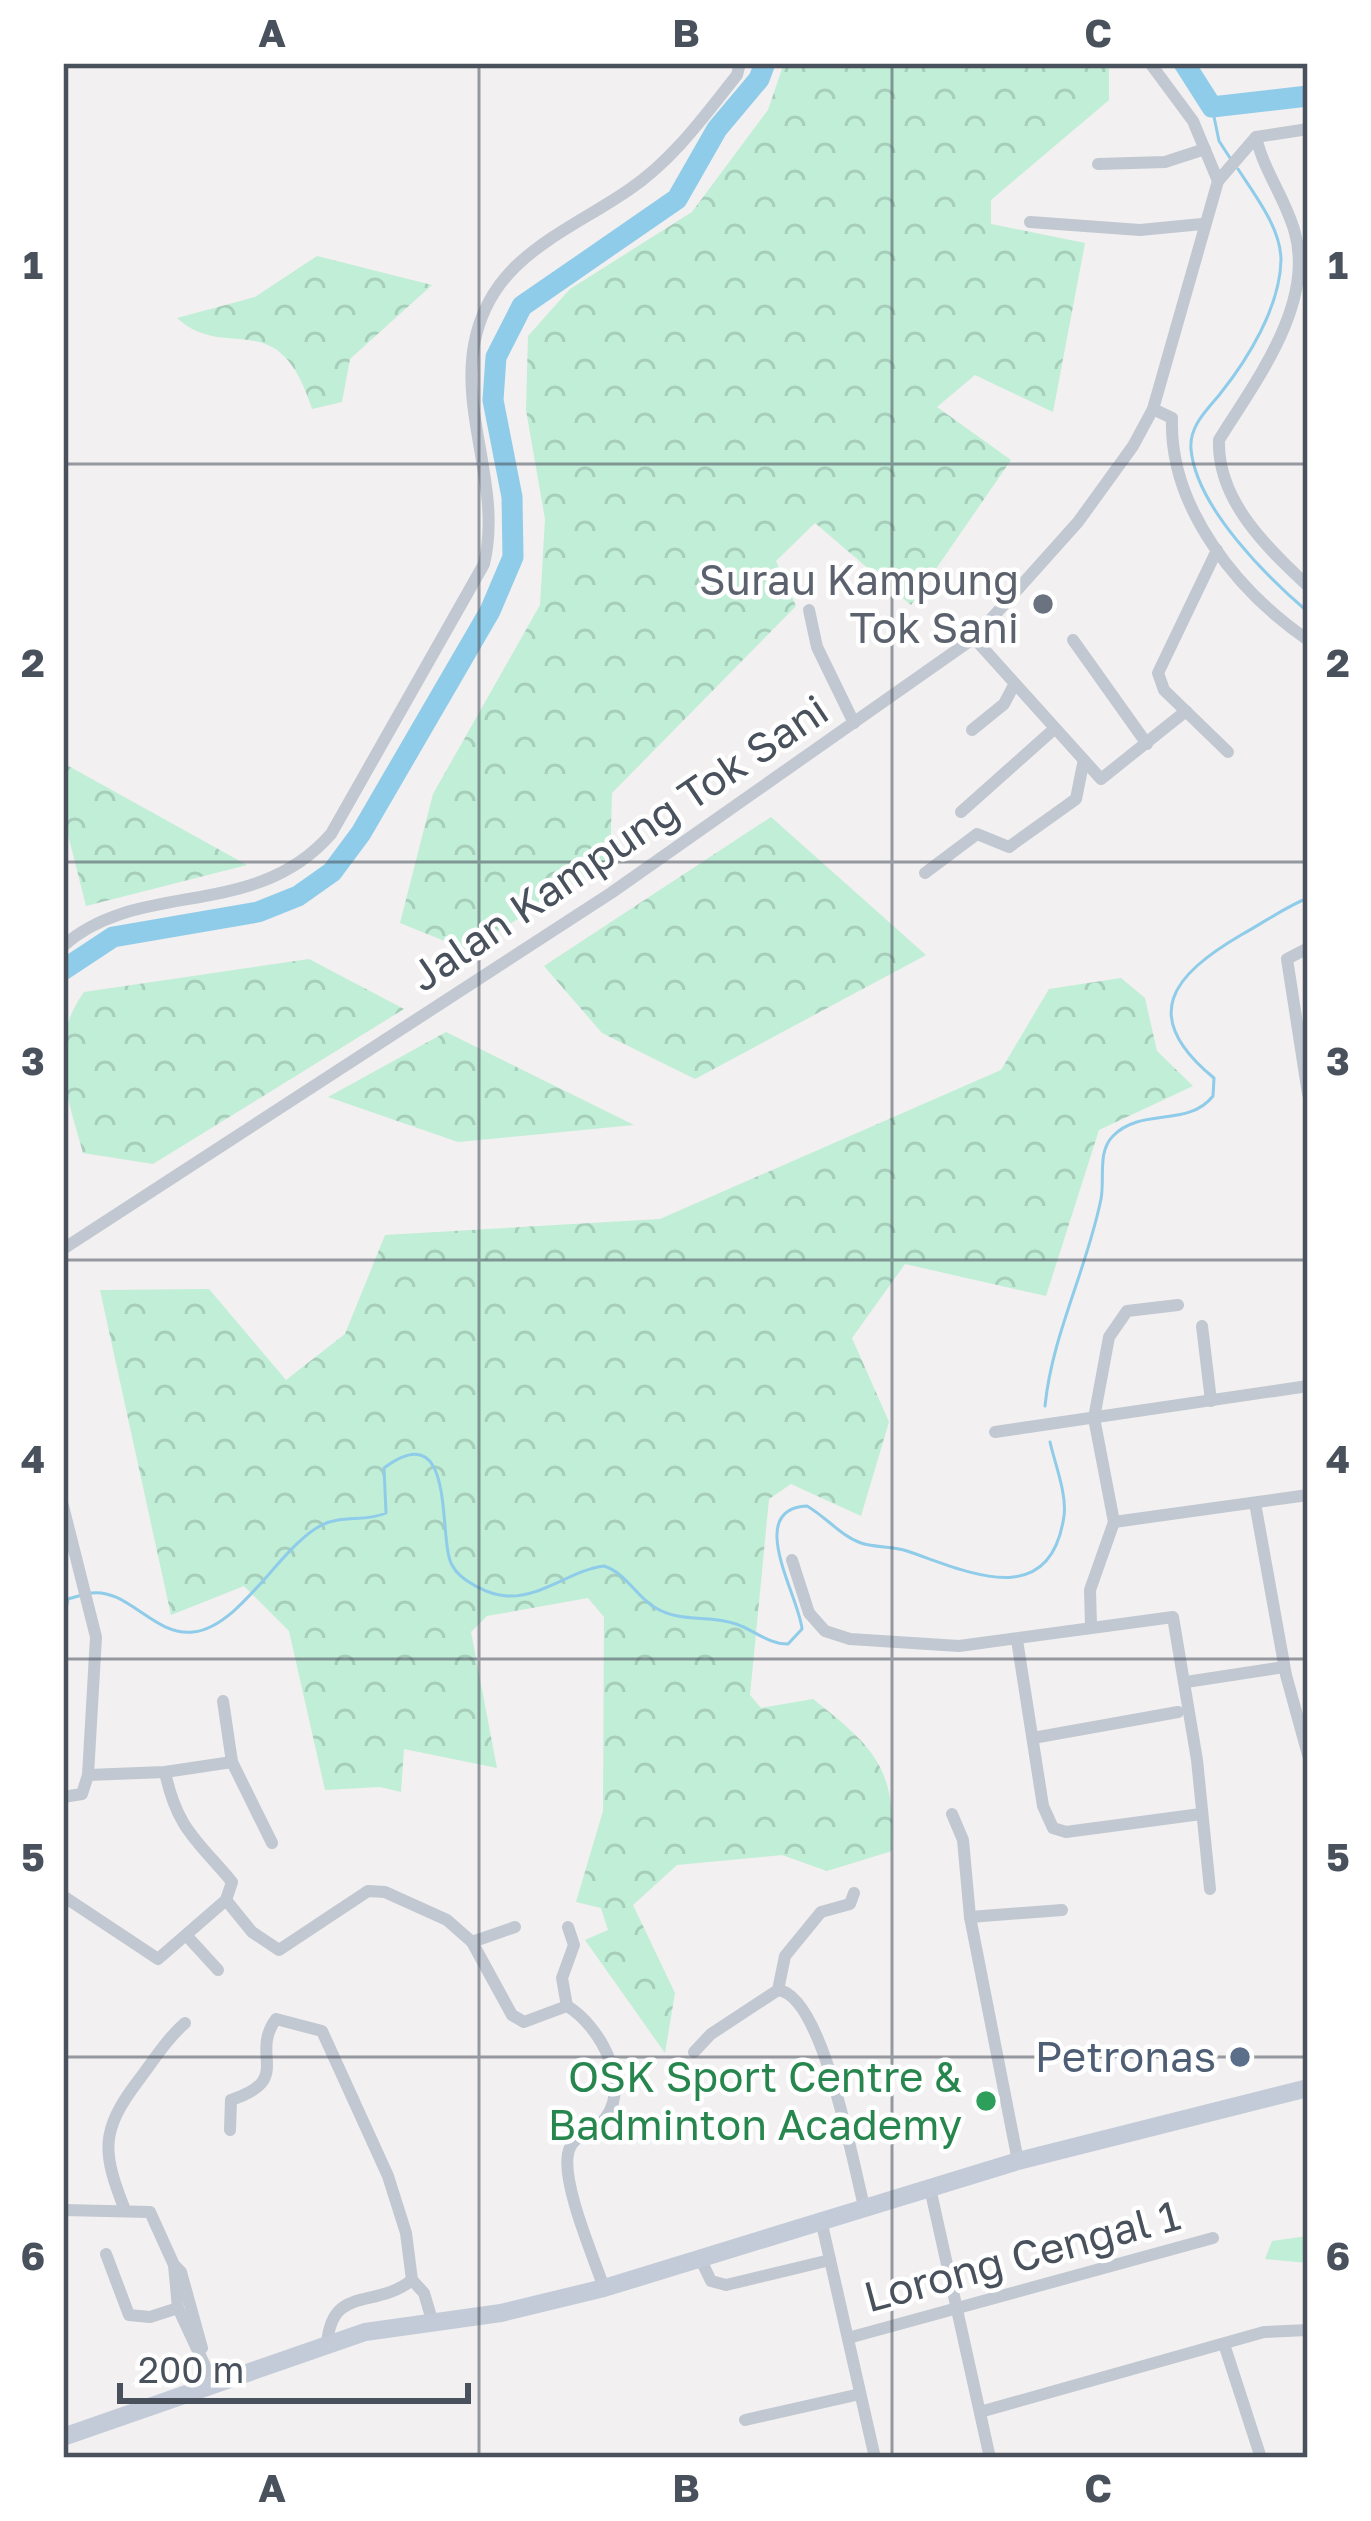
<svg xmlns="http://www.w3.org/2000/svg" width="1371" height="2521" viewBox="0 0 1371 2521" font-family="'Golos Text',sans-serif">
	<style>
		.forest { fill: url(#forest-crowns) }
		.green { fill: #c0eed7 }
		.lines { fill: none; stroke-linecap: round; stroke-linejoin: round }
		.stream { stroke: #8fcce9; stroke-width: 3 }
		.river { stroke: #8fcce9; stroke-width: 21 }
		.minor { stroke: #c1c8d1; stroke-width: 12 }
		.secondary { stroke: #c3cbd8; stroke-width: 18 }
		.grid { fill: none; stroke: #48515c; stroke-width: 3; stroke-opacity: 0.55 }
		.worship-dot { fill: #6b7280; stroke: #fff; stroke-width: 4.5 }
		.service-dot { fill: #5c6f8a; stroke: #fff; stroke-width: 4.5 }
		.leisure-dot { fill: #2e9e5b; stroke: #fff; stroke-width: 4.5 }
		.labels { text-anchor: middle; stroke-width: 9; stroke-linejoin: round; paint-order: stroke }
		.worship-label { font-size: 42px; fill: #5b616d; stroke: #fff; text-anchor: end }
		.street-label { font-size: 42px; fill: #48515c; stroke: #fff }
		.service-label { font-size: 42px; fill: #4e5e75; stroke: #fff; text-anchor: end }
		.leisure-label { font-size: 42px; fill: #27864d; stroke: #fff; text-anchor: end }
		.neatline { fill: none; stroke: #48515c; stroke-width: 4.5 }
		.grid-label { font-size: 39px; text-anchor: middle; font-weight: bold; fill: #48515c }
	</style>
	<defs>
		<pattern id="forest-crowns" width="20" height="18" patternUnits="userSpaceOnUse" patternTransform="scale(3)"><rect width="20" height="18" fill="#c0eed7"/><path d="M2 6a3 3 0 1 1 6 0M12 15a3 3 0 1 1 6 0" fill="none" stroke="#a6cebb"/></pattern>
	</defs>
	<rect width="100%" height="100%" fill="#f2f0f0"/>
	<!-- forest -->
	<g class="forest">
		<polygon points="784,63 1109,63 1109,100 991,200 991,224 1085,243 1053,412 975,375 937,407 1011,460 911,605 815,523 776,561 796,606 612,793 610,863 467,950 400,923 433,794 540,605 545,519 526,410 528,336 570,289 692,212 768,110"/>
		<path d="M317,256l115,29 -82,74 -8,43 -30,7c-34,-108 -85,-45 -135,-91l78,-21z"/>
		<polygon points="63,763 247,865 86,906 63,815"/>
		<polygon points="771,817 926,955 695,1079 602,1033 544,966"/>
		<path d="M309,959l95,50 -251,155 -70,-11c-16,-59 -37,-107 1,-161z"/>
		<path d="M1121,978l24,20 12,53 36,35 -94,44 -53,166 -141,-32 -53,74 37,84 -28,94 -70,-32 -22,15 -19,196 11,13 52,-9c63,50 83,69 79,152l-65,20 -45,-16 -105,10 -44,40 42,88 -10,60 -80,-113 23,-10 -7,-22 -25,-6 27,-91 1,-194 -16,-19 -101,18 -16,16 26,136 -93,-19 -3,43 -21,-5 -55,3 -36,-159 -45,-45 -73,29 -71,-325 109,-1 77,91 59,-46 40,-99 275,-16 341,-149 48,-81z"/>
		<polygon points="446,1032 634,1125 458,1142 328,1097"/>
	</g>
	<!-- green -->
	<polygon class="green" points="1308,2236 1308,2263 1265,2259 1272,2241"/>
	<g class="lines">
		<!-- stream -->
		<g class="stream">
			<polyline points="1212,107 1219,141 1232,161"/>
			<path d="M1238,169c16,25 43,59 43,91 -1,47 -33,99 -61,134 -13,16 -31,32 -29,55 5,58 76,128 117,163"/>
			<path d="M1045,1406c7,-71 42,-137 56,-207 4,-20 -4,-47 12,-63 28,-29 75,-8 100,-40l1,-18c-76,-62 -41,-103 27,-143 22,-12 44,-28 67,-37"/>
			<path d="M91,1593c37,-5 62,43 102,39 48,-5 88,-87 129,-107 20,-10 44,-3 64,-12l-2,-45c74,-55 53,71 68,97 8,16 37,30 55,31 34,2 64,-26 97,-30 22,7 31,29 50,41 28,17 54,7 82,17 18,6 32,20 52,20l14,-15c-3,-33 -58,-120 5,-123 19,11 34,30 54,37 15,5 31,3 46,8 57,19 143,63 157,-35 3,-22 -9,-52 -14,-74"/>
			<polyline points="63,1625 68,1599 82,1595"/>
		</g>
		<!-- river -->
		<g class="river">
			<polyline points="1184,63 1212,107 1308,96"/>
			<polyline points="63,970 113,937 258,912 298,896 332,872 361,833 490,611 513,557 512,497 493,400 496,357 522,306 677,199 717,129 759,79 765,63"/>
		</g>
		<!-- minor -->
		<g class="minor">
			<polyline points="1150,63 1193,121 1218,181"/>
			<path d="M1256,137c8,35 30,62 39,96 20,72 -41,150 -76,207 -2,60 48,108 89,146"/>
			<polyline points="1098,164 1165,162 1205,149"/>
			<polyline points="1030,222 1140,230 1202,224"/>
			<path d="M1153,409l19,9c-3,90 66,174 136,222"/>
			<polyline points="1217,550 1158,673 1164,690 1228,752"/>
			<polyline points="809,610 817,647 854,723"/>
			<polyline points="974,638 1101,779 1186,711"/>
			<polyline points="1073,640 1147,744"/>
			<polyline points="972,730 1004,704 1014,685"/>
			<polyline points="961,812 1053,730"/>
			<polyline points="925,873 977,834 1009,847 1076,799 1083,764"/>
			<path d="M63,946c77,-68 191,-24 268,-112l153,-270c18,-75 -23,-146 -10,-219 16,-88 91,-111 156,-156 44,-30 75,-74 107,-114l3,-12"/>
			<polyline points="1308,948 1287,959 1308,1094"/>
			<polyline points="63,1249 611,893 974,638 1078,522 1133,446 1153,409 1218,181 1256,137 1308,129"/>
			<polyline points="1202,1326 1211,1401"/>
			<polyline points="995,1432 1308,1386"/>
			<polyline points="1255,1503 1286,1675 1308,1755"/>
			<polyline points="63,1506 96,1637 88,1775 82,1794 63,1797"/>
			<polyline points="1114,1522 1308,1495"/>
			<polyline points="792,1560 809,1613 825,1631 850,1639 959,1646 1173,1617 1197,1760 1210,1889"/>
			<polyline points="1091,1626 1090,1590 1114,1522 1094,1418 1109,1337 1127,1311 1178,1305"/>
			<polyline points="1017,1640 1043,1806 1053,1828 1066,1832 1201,1814"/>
			<polyline points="1186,1682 1284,1667"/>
			<polyline points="223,1701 232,1762 272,1843"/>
			<polyline points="1033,1738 1178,1712"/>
			<polyline points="88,1775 165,1772 232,1762"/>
			<polyline points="952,1814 963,1840 970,1917 1018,2161"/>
			<path d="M63,1896l95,63 68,-59 6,-18c-35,-42 -55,-53 -67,-110"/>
			<path d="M226,1900l26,32 27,18 89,-59 17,1 62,28 25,22 40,73 12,7 43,-16c33,19 69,84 33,118 -12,11 -29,12 -32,30 -6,31 26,104 36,134"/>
			<polyline points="970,1917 1062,1910"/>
			<polyline points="186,1935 218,1970"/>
			<polyline points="472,1942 515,1927"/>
			<path d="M778,1990c45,5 75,174 86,216"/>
			<polyline points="567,2006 562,1978 574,1945 568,1927"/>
			<polyline points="694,2052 711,2034 778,1990 785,1956 821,1912 850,1904 854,1893"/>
			<path d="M230,2130l1,-30c63,-21 18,-44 45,-81l46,12 66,145 18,57 6,47 12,13 8,27"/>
			<polyline points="930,2188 990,2458"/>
			<polyline points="63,2210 150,2212 174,2265 178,2308 213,2383"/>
			<path d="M125,2210c-23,-58 -25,-79 13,-129 16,-21 27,-40 47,-58"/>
			<polyline points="821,2220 875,2458"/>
			<polyline points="106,2254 129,2315 150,2317 178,2308"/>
			<polyline points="700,2258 711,2281 726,2285 830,2260"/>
			<polyline points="174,2265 181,2272 202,2348"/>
			<polyline points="848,2338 1213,2238"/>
			<path d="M327,2344c5,-60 48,-34 85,-64"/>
			<polyline points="1224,2344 1261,2458"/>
			<polyline points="980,2412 1264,2332 1308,2330"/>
			<polyline points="745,2420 860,2394"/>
		</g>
		<!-- secondary -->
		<polyline class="secondary" points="63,2437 365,2332 501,2313 604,2288 1018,2161 1308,2088"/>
	</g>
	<!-- grid -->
	<path class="grid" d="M479,63v2395M892,63v2395M63,464h1245M63,862h1245M63,1260h1245M63,1659h1245M63,2057h1245"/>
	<!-- markers -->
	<circle class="worship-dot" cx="1043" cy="604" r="12"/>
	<circle class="service-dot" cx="1240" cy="2057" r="12"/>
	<circle class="leisure-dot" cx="986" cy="2101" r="12"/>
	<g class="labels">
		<!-- worship labels -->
		<g class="worship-label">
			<text x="1019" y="595">Surau Kampung<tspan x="1019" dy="48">Tok Sani</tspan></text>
		</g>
		<!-- street labels -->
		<g class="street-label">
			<text transform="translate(619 843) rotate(-34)" y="15">Jalan Kampung Tok Sani</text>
			<text transform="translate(1022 2256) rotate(-15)" y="15">Lorong Cengal 1</text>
		</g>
		<!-- service labels -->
		<g class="service-label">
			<text x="1216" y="2072">Petronas</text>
		</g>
		<!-- leisure labels -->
		<g class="leisure-label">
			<text x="962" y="2092">OSK Sport Centre &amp;<tspan x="962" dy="48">Badminton Academy</tspan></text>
		</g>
	</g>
	<!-- border -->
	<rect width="1371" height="2521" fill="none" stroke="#ffffff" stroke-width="132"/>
	<!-- scale -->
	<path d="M120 2383v18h348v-18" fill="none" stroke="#48515c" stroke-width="6"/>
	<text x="138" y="2383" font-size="36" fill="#48515c" stroke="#ffffff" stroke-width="9" paint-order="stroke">200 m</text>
	<rect x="66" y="66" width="1239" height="2389" class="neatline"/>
	<g class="grid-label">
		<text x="272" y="47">A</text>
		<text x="686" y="47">B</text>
		<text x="1098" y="47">C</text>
		<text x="33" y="279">1</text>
		<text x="1338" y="279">1</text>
		<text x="33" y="677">2</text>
		<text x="1338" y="677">2</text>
		<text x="33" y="1075">3</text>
		<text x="1338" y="1075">3</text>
		<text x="33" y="1473">4</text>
		<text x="1338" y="1473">4</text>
		<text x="33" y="1871">5</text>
		<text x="1338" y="1871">5</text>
		<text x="33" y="2270">6</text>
		<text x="1338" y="2270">6</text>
		<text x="272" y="2502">A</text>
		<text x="686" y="2502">B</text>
		<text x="1098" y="2502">C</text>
	</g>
</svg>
